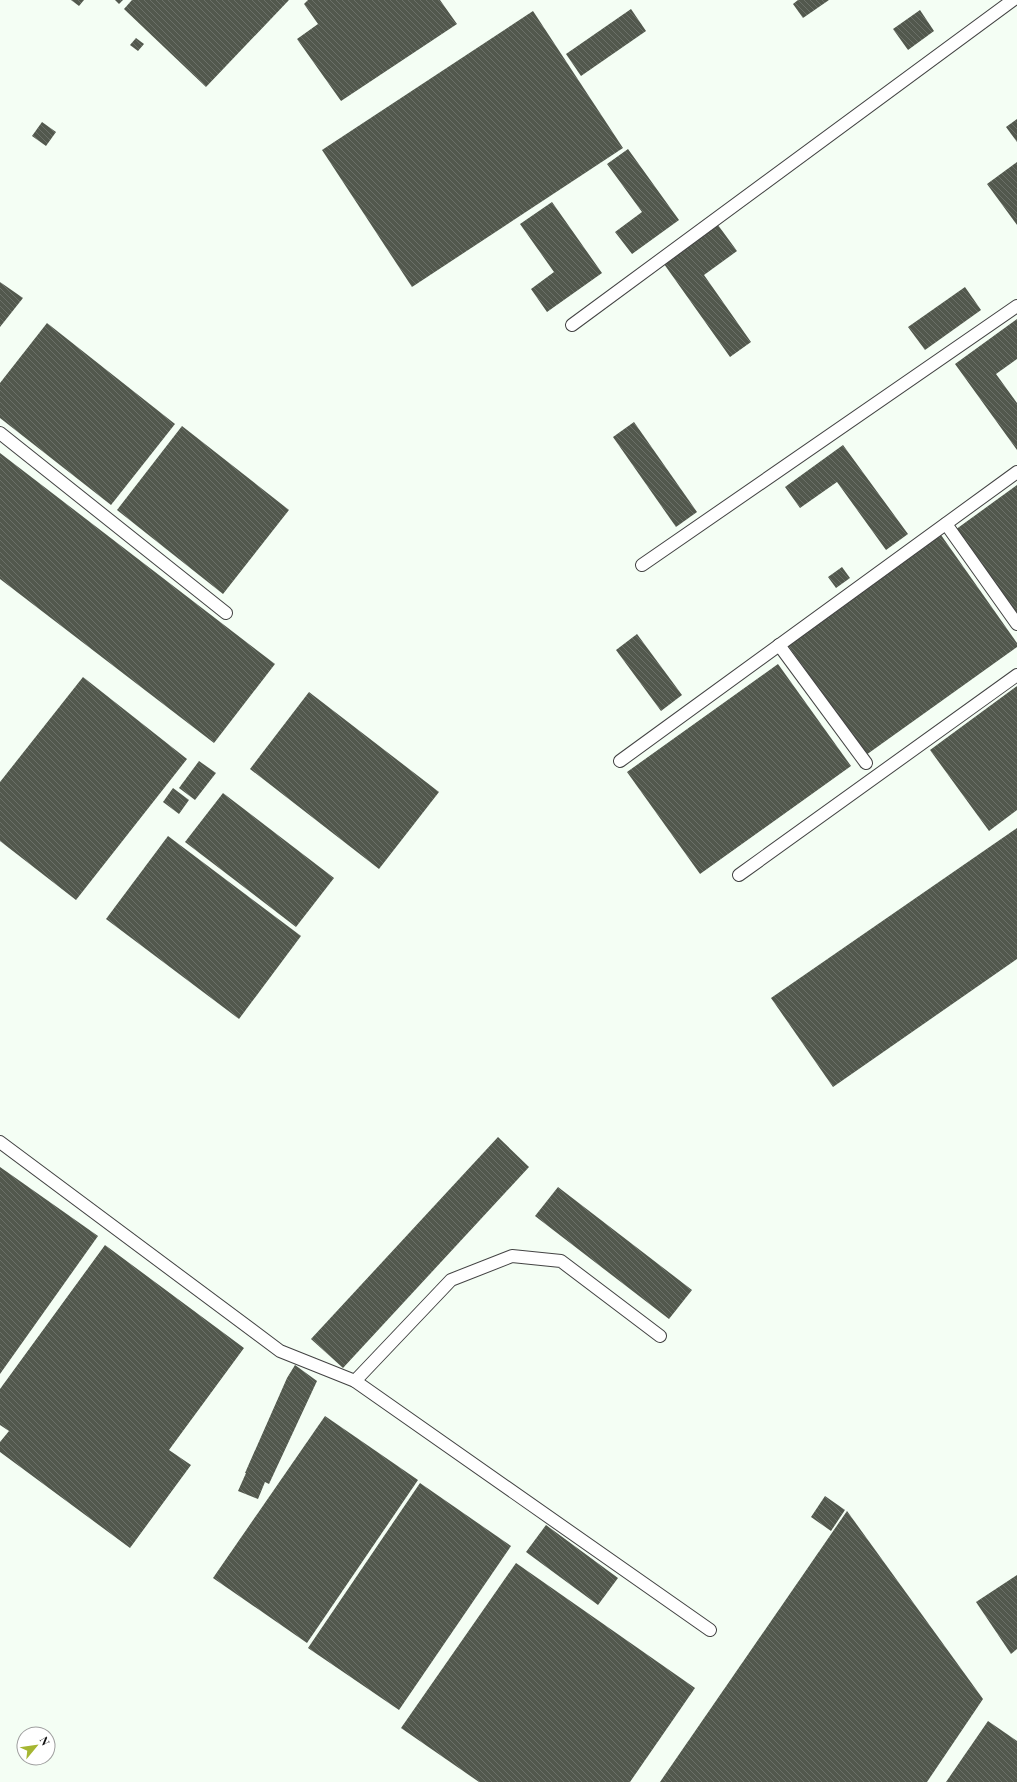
<svg xmlns="http://www.w3.org/2000/svg" width="1017" height="1782" viewBox="0 0 1017 1782" font-family="'Playfair Display',serif">
	<style>
		.building { fill: url(#building-back-hatch) }
		.lines { fill: none; stroke-linecap: round; stroke-linejoin: round }
		.lane-casing { stroke: #434343; stroke-width: 14 }
		.lane { stroke: #fff; stroke-width: 12 }
	</style>
	<defs>
		<pattern id="building-back-hatch" width="6" height="6" patternUnits="userSpaceOnUse"><rect width="6" height="6" fill="#52584d"/><path d="M-1 5l2 2M0 0l6 6M5-1l2 2" fill="none" stroke="#6b7068"/></pattern>
	</defs>
	<rect width="100%" height="100%" fill="#f4fef4"/>
	<!-- building -->
	<g class="building">
		<polygon points="71,0 84,0 79,6"/>
		<polygon points="115,0 123,0 119,4"/>
		<polygon points="132,0 289,0 206,87 124,9"/>
		<polygon points="308,0 440,0 457,24 341,101 297,39 318,24 304,4"/>
		<polygon points="798,0 829,0 803,18 793,4"/>
		<polygon points="631,9 646,31 581,76 566,54"/>
		<polygon points="920,10 934,31 908,50 893,29"/>
		<polygon points="533,11 623,148 412,287 322,150"/>
		<polygon points="136,38 144,44 138,51 130,45"/>
		<polygon points="1017,119 1017,142 1006,127"/>
		<polygon points="42,122 56,132 46,146 32,136"/>
		<polygon points="628,149 679,220 632,254 615,232 642,212 607,164"/>
		<polygon points="1017,162 1017,225 987,184"/>
		<polygon points="552,202 602,273 547,312 531,289 554,272 520,224"/>
		<polygon points="718,225 737,251 704,275 751,342 730,357 664,264"/>
		<polygon points="0,282 23,298 0,327"/>
		<polygon points="965,287 981,310 925,350 908,327"/>
		<polygon points="1017,319 1017,359 996,374 1017,403 1017,450 955,364"/>
		<polygon points="47,323 175,424 111,505 0,418 0,383"/>
		<polygon points="634,422 697,512 676,527 613,437"/>
		<polygon points="182,426 289,510 223,594 117,510"/>
		<polygon points="843,445 908,534 886,550 837,482 800,508 785,487"/>
		<polygon points="0,453 275,664 214,743 0,579"/>
		<polygon points="1017,485 1017,615 955,530"/>
		<polygon points="941,535 1017,643 1017,647 866,755 787,644"/>
		<polygon points="842,567 850,578 836,588 828,577"/>
		<polygon points="637,634 682,695 661,711 616,650"/>
		<polygon points="778,664 851,766 700,874 627,772"/>
		<polygon points="83,677 187,759 76,900 0,841 0,782"/>
		<polygon points="1017,686 1017,810 989,831 930,750"/>
		<polygon points="309,692 439,792 379,869 250,769"/>
		<polygon points="199,761 216,773 195,800 179,788"/>
		<polygon points="173,788 189,800 179,814 163,802"/>
		<polygon points="223,793 334,878 296,927 185,842"/>
		<polygon points="1017,828 1017,959 833,1087 771,998"/>
		<polygon points="168,836 301,936 239,1019 106,919"/>
		<polygon points="498,1137 529,1167 343,1368 311,1339"/>
		<polygon points="0,1167 98,1236 0,1374"/>
		<polygon points="558,1187 692,1290 669,1319 535,1216"/>
		<polygon points="105,1245 244,1348 169,1450 191,1465 130,1548 0,1452 0,1442 9,1431 0,1425 0,1389"/>
		<polygon points="295,1365 317,1381 269,1484 265,1482 258,1499 238,1491 246,1473 245,1473 287,1378"/>
		<polygon points="325,1416 418,1480 307,1643 213,1578"/>
		<polygon points="420,1483 511,1546 399,1710 308,1648"/>
		<polygon points="825,1496 845,1510 831,1531 811,1517"/>
		<polygon points="847,1511 983,1699 927,1782 660,1782"/>
		<polygon points="546,1525 618,1578 598,1605 526,1552"/>
		<polygon points="516,1563 695,1688 630,1782 479,1782 401,1728"/>
		<polygon points="1017,1575 1017,1649 1011,1654 976,1602"/>
		<polygon points="988,1721 1017,1741 1017,1782 946,1782"/>
	</g>
	<g class="lines">
		<!-- lane casing -->
		<g class="lane-casing">
			<g id="lane">
				<polyline points="572,325 1013,0"/>
				<polyline points="0,433 226,613"/>
				<polyline points="946,524 1017,624"/>
				<polyline points="642,565 1017,306"/>
				<polyline points="779,645 866,763"/>
				<polyline points="620,761 1017,472"/>
				<polyline points="739,875 1017,675"/>
				<polyline points="0,1142 280,1351 355,1381 451,1280 512,1256 561,1261 660,1336"/>
				<polyline points="355,1381 710,1630"/>
			</g>
		</g>
		<!-- lane -->
		<use href="#lane" class="lane"/>
	</g>
	<!-- north arrow -->
	<g transform="translate(36 1746) rotate(61)"><circle r="19" fill="#ffffff" stroke="#9f9f9f"/>
	<path d="M0-3L7 15L0 10L-7 15Z" fill="#a6b632"/>
	<text y="-6" font-size="11" font-weight="bold" text-anchor="middle" fill="#101010">N</text>
	</g>
</svg>
